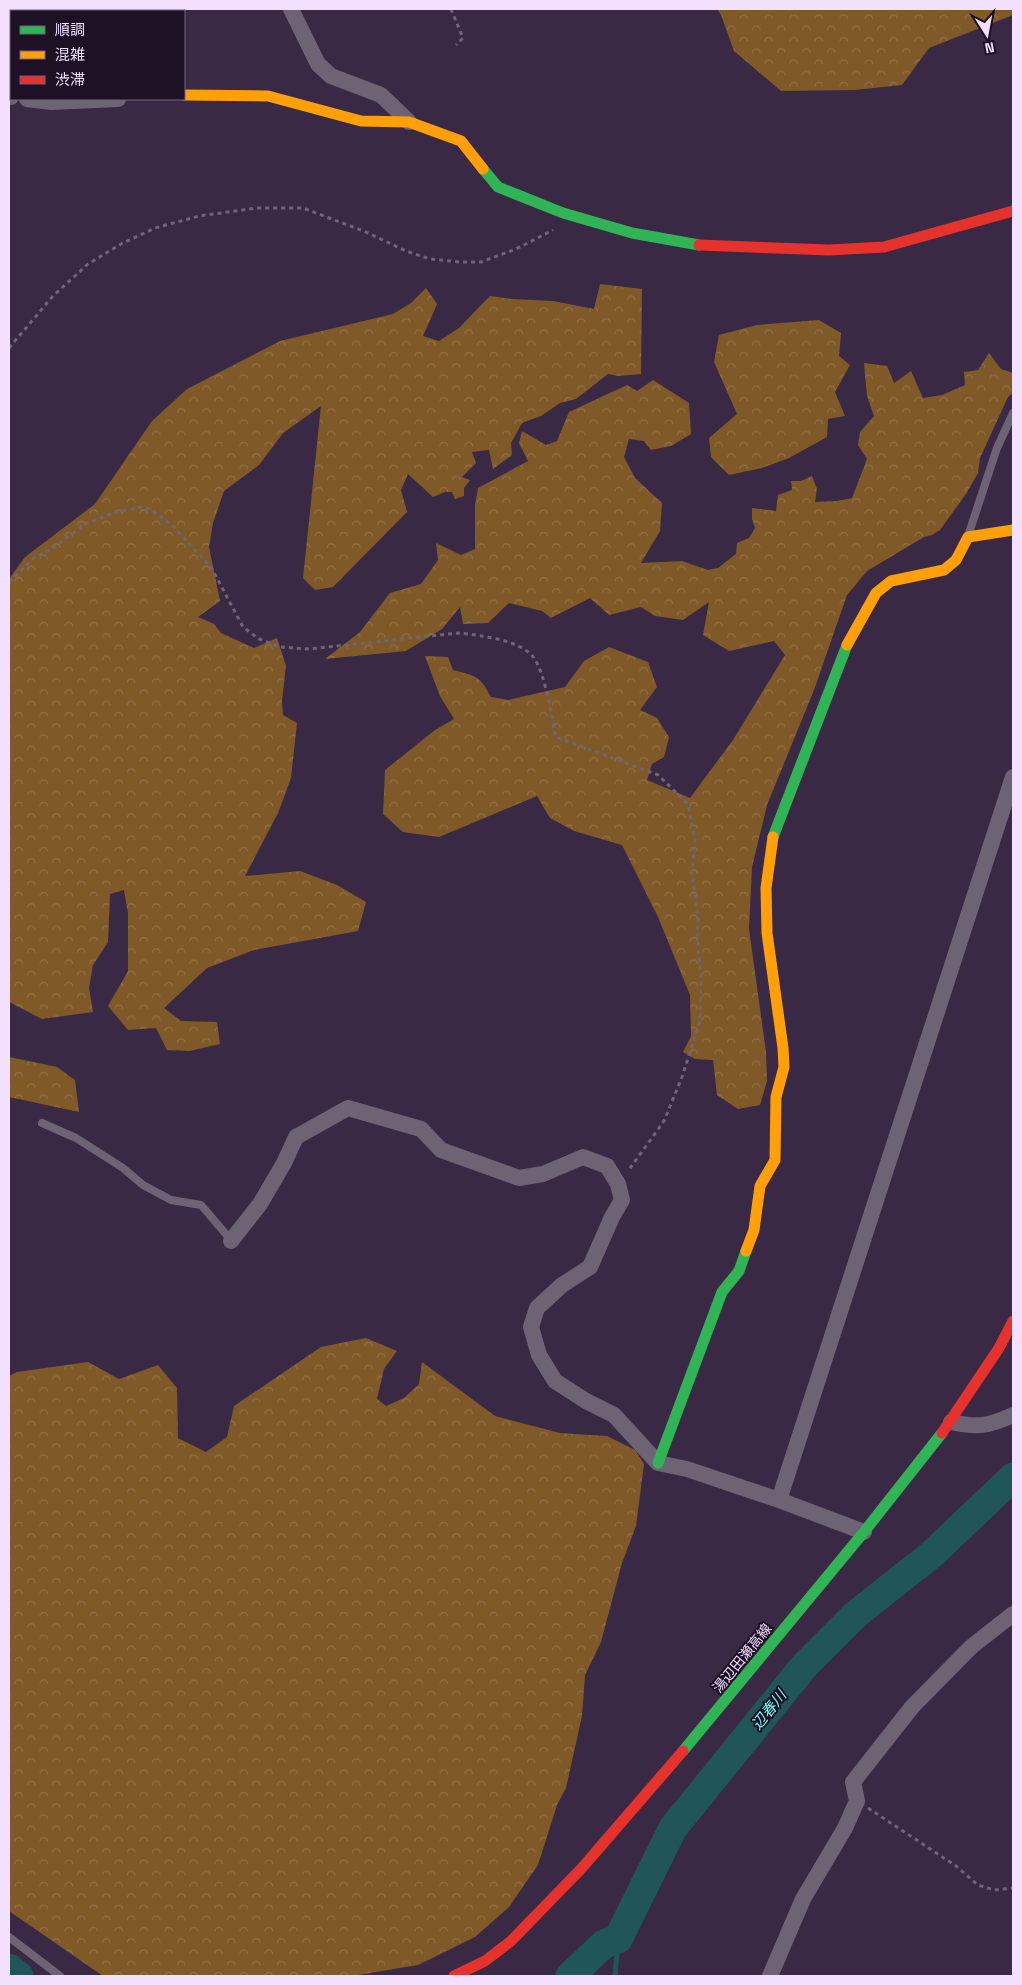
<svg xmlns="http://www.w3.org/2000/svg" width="1022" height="1985" viewBox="0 0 1022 1985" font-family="'Space Grotesk','Noto Sans JP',sans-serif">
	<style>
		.forest { fill: url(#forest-crowns) }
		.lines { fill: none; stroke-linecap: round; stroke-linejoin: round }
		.stream { stroke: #205657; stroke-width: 5 }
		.river { stroke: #205657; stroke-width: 29 }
		.path { stroke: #706477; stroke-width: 3; stroke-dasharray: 4 4; stroke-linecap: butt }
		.lane { stroke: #6e6275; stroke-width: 8 }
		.street { stroke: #6e6275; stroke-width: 16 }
		.fast { stroke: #30b455; stroke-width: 11 }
		.slow { stroke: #ff9f0a; stroke-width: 11 }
		.jam { stroke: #e5322d; stroke-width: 11 }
		.labels { text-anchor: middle; stroke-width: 4; stroke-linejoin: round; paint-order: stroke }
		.street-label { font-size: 14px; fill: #f2e0fe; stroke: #1e1025 }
		.water-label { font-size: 15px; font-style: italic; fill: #7df9f4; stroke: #1e1025 }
	</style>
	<defs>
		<pattern id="forest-crowns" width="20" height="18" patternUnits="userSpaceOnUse" patternTransform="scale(1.25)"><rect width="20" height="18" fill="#7f5928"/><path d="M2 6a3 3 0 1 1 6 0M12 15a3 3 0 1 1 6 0" fill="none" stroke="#927148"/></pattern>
	</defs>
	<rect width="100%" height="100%" fill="#3a2944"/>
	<!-- forest -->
	<g class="forest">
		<polygon points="717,9 1013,9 1013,15 929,48 902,85 855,90 781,91 734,51 721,15"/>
		<polygon points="600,284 642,289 641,374 618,376 608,374 576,399 560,403 541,416 522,423 511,443 512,455 493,469 489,450 472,452 476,463 462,477 470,480 464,488 464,496 455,499 452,492 445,492 433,497 408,474 401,490 407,512 333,587 315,590 303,578 321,406 283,433 259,465 224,491 213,523 209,547 220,601 198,617 214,624 221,633 254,648 277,638 286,666 282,701 283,715 297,723 291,778 278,813 245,876 300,871 337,885 366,902 358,931 254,950 207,968 164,1008 181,1021 217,1022 220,1044 189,1051 167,1050 156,1028 128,1030 108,1006 128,971 128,913 124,890 110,894 108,942 93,965 89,988 93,1012 42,1019 9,1002 9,579 25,557 95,504 152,421 187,389 280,341 393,314 411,303 426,288 437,304 423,336 439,341 459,328 490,296 512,299 553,301 594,309"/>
		<polygon points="819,320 841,333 839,356 850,365 835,392 845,416 828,419 827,437 789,458 762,468 729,475 711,457 709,438 737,414 714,362 719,335 757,325"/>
		<path d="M989,353l12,16 12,4v20l-5,4 -28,61 -2,15 -12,21 -26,36 -8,5 -8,2 -57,34 -20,24 -33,95 -47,115 -15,62 -3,62 17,123 1,29 -7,24 -22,4 -21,-14 -4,-35 -18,-1 -12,-7 8,-16 -1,-41 -32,-78 -36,-72 -48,-14 -24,-13 -13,-22 -98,41 -36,-5 -20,-18 2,-44 50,-40 19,-11 -14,-23 -15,-40 23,1 5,13c23,6 26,5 38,27l17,3 57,-13 19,-26 25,-14 39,15 9,25 -17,23 17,8 12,19 -5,20 -12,7 -5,16 43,18 43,-58 52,-85 -11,-14 -45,10 -26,-16 6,-33 -26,18 -28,-4 -14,-9 -32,8 -19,-17 -39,20 -9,-7 -33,-8 -21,20 -25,1 -3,-17 -18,22 -36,22 -81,8 35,-27 30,-39 31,-9 17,-24 -2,-17 25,12 14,-6v-44l3,-17 50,-27 -9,-18 3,-12 24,14 11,-4 12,-29 58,-27 10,6 16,-11 36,23 2,31 -20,12 -20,4 -7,-9 -15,-2 -5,18 11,21 27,25 -2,28 -19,32 41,-2 26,9 10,-2 18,-14 1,-11 12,-5 6,-10 -3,-9v-11l24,3 2,-16 14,-5 -1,-9h10l11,-5 5,13 -2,13 22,-1 15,-3 15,-39 -9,-14 2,-13 14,-16 -7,-20 -3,-33 23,3 7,17 17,-12 12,27 19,-3 23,-10 -1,-13 14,-2z"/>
		<polygon points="9,1057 57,1067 75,1080 79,1112 9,1097"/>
		<polygon points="366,1338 397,1351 384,1369 377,1399 386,1406 404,1398 419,1384 422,1362 495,1416 560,1433 607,1436 635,1450 644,1464 636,1526 622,1563 601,1642 585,1675 582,1716 566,1788 557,1805 538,1865 509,1907 475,1937 418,1965 352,1976 103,1976 9,1911 9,1376 17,1372 88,1362 119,1379 158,1365 177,1388 178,1438 206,1452 227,1437 234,1406 321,1347"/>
	</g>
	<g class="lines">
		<!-- stream -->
		<polyline class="stream" points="615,1976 618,1939"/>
		<!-- river -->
		<g class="river">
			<polyline points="9,1968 19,1976"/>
			<polyline points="570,1976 604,1944 618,1939 673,1828 805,1665 855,1615 932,1554 1013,1477"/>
		</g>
		<!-- path -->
		<g class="path">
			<polyline points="451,9 463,38 456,45"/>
			<polyline points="9,348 53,296 88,264 121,244 155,228 199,216 257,208 303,208 366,232 406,251 430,259 460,262 481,262 516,249 553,230"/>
			<path d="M9,582l25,-24 21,-11 30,-23 28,-11 27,-6 10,2 22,16 39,42 32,60 16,12 21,8 29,2 149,-16c21,2 64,7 76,25 12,18 17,57 22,79l102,38 30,29 7,35 -3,33 6,46 -1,16 4,43 -1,44 -18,56 -18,44 -36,50"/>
			<polyline points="868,1808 956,1866 978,1885 994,1890 1013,1888"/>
		</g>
		<!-- lane -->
		<g class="lane">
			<polyline points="969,533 997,448 1013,413"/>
			<polyline points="42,1123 76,1138 123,1168 143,1185 171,1200 201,1205 231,1240"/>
			<polyline points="9,1937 60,1976"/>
		</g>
		<!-- street -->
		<g class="street">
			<polyline points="291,9 318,64 331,76 381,95 409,122"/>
			<polyline points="9,97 11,97"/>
			<polyline points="27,99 51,102 118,99"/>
			<polyline points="231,1241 260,1204 284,1163 296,1137 348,1108 421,1129 441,1150 519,1178 543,1174 583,1157 607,1166 618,1184 622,1200 612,1217 590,1267 562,1285 537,1308 531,1327 539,1355 555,1381 586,1401 614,1415 658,1463 687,1469 779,1500 864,1532"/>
			<path d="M951,1422c26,6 38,4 62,-7"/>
			<polyline points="779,1500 1013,777"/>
			<polyline points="770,1976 803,1899 845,1828 857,1801 853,1782 912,1707 971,1647 1013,1614"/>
		</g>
		<!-- fast -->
		<g class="fast">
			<polyline points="483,169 498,187 563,213 632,233 699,245"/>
			<polyline points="773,837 847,645"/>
			<polyline points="658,1463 722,1292 739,1271 746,1251"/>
			<polyline points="683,1751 864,1532 942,1433"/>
		</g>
		<!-- slow -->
		<g class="slow">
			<polyline points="184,95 268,96 361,121 409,122 461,141 483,169"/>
			<polyline points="847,645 876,593 891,581 944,570 956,560 968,537 1013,530"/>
			<polyline points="746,1251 754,1230 760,1186 775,1160 776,1097 784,1067 783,1048 767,933 766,888 773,837"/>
		</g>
		<!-- jam -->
		<g class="jam">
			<polyline points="699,245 829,250 884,247 1013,211"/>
			<polyline points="942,1433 999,1348 1013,1321"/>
			<polyline points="454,1976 485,1961 511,1941 581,1869 683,1751"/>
		</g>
	</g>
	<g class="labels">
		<!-- street labels -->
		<g class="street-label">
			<text transform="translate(742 1658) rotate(-51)" y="5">湯辺田瀬高線</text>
		</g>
		<!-- water labels -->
		<g class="water-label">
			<text transform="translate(769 1710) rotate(-51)" y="5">辺春川</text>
		</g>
	</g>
	<!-- border -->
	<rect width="1022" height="1985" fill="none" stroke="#f2e0fe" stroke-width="20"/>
	<!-- legend -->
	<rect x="10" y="10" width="175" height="90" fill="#1e1025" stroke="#73637c"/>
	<rect x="20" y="26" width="25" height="8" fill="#30b455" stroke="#73637c"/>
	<text x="55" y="35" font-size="15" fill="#f2e0fe">順調</text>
	<rect x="20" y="51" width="25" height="8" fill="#ff9f0a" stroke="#73637c"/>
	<text x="55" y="60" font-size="15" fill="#f2e0fe">混雑</text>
	<rect x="20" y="76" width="25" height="8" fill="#e5322d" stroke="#73637c"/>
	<text x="55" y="85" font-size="15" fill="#f2e0fe">渋滞</text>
	<!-- north arrow -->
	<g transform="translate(987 35) rotate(169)" stroke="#1e1025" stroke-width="4" paint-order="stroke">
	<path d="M0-4L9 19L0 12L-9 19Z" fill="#f2e0fe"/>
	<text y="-8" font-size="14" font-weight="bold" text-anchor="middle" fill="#f2e0fe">N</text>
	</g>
</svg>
